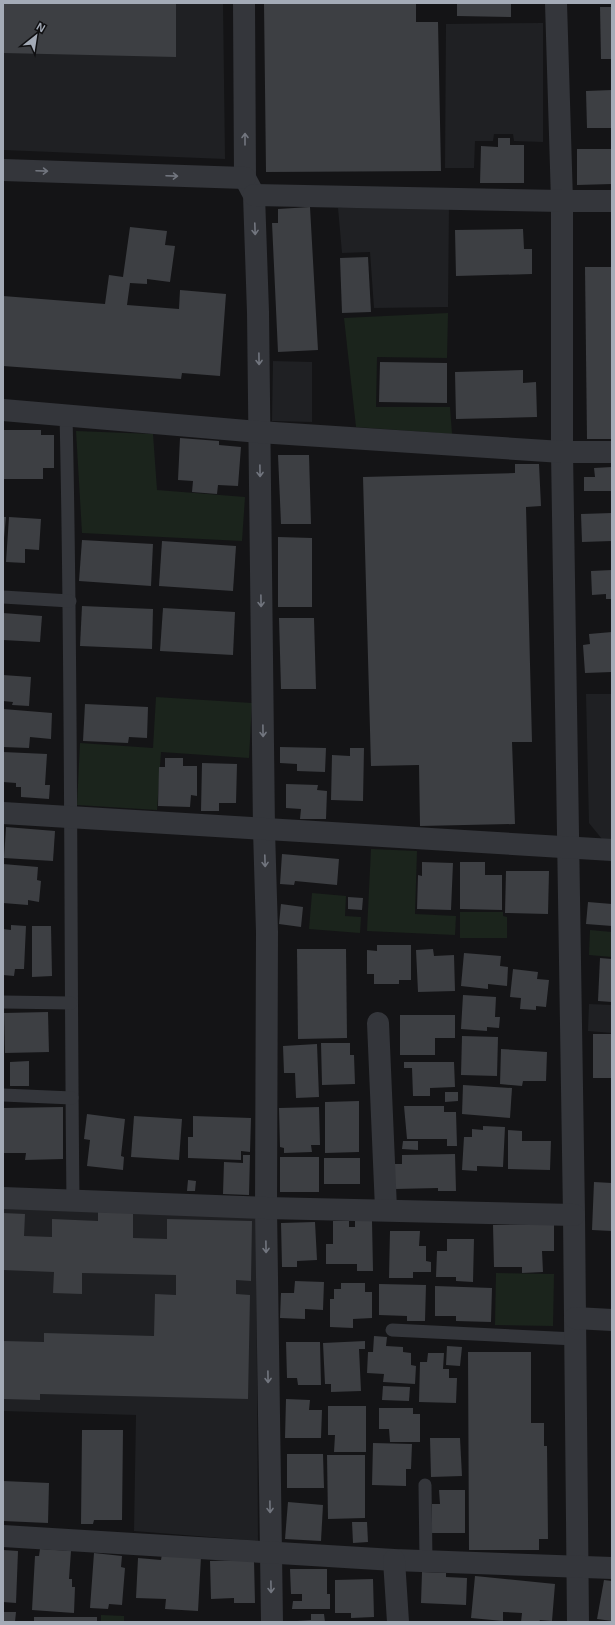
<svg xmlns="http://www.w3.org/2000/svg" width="615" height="1625" viewBox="0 0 615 1625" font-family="Arial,sans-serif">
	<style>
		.built { fill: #1f2023 }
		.green { fill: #1b241c }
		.building { fill: #3d3f43 }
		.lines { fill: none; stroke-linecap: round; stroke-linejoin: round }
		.service { stroke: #34363b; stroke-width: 13 }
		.minor { stroke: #34363b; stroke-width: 22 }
		.oneway { stroke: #72767f }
	</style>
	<rect width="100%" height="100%" fill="#141416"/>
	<!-- built -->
	<g class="built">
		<polygon points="3,3 223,3 225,159 3,150"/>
		<polygon points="543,23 543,142 514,141 513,134 494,134 493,141 475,141 474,168 445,168 446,24"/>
		<polygon points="449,207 448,307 374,308 370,252 342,253 338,208"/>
		<polygon points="273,361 312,362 312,422 272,421"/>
		<polygon points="586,694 612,694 612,839 602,839 589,823"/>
		<polygon points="589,1004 612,1005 612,1033 588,1031"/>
		<polygon points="3,1208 256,1214 258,1541 134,1531 136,1415 3,1411"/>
	</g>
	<!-- green -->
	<g class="green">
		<polygon points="448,313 447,358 377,357 376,407 450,407 452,434 356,427 344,318"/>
		<polygon points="76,431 153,434 157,490 245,497 242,541 82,533"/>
		<polygon points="156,697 252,703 249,758 161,752 157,810 77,805 80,743 153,748"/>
		<polygon points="371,849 417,851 415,914 456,916 455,935 367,931"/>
		<polygon points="312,893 346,896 345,916 361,917 360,933 309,929"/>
		<polygon points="460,912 503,912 503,916 507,917 507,938 460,938"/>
		<polygon points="590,930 612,932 612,957 589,955"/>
		<polygon points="496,1273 554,1274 553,1326 495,1325"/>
		<polygon points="101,1615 124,1616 124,1622 101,1622"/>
	</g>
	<!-- building -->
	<g class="building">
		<polygon points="3,3 176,3 176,57 3,53"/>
		<polygon points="264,3 416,3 416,22 438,22 441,171 266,172"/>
		<polygon points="457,3 511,3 511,17 457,16"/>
		<polygon points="600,7 612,7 612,59 601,59"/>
		<polygon points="612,90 612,128 587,128 586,91"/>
		<polygon points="498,138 510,138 510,145 524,145 524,183 480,183 481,146 498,147"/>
		<polygon points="577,149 612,149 612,184 577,185"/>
		<polygon points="310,207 318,350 278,352 272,223 278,223 278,209"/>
		<polygon points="130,227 167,231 165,245 175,246 170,282 147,279 147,284 130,283 127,305 179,309 180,290 226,294 220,376 182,373 181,379 3,366 3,296 105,304 109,275 123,277"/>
		<polygon points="523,229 524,249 532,249 532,274 456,276 455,230"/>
		<polygon points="368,257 371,312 342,313 340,258"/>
		<polygon points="585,267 612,267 612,439 587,439"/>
		<polygon points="380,362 447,363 447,403 379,402"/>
		<polygon points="523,370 523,383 536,382 537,417 456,419 455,372"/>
		<polygon points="3,430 41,430 41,435 54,435 54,468 43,468 43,479 3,479"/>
		<polygon points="180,438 219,441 219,445 241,447 238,486 218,485 217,494 192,492 193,481 178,480"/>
		<polygon points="278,455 309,455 311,524 281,524"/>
		<polygon points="515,464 539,464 541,506 526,507 532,742 512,742 515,824 420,826 419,765 371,766 363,477 515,473"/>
		<polygon points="612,467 612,491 584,491 584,477 595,477 594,468"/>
		<polygon points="612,513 612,541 582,542 581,514"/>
		<polygon points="3,517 6,517 4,538 3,538"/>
		<polygon points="9,517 41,519 39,550 25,549 25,563 6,562"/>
		<polygon points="278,537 312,538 312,607 278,607"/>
		<polygon points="82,540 153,544 151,586 79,581"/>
		<polygon points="162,541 236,546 233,591 159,586"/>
		<polygon points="612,570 612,599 606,599 606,594 592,595 591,571"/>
		<polygon points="82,606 153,609 152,649 80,646"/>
		<polygon points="163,608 235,612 233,655 160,651"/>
		<polygon points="3,613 42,616 40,642 3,640"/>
		<polygon points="279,618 314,618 316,689 281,689"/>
		<polygon points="612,632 612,672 585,673 583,645 590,644 589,634"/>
		<polygon points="3,675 31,677 29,706 12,705 13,702 3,701"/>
		<polygon points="85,704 148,707 147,738 129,737 128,743 83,741"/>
		<polygon points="3,709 52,713 51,739 30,737 29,748 3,747"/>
		<polygon points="280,747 326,748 325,772 297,771 297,764 280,763"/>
		<polygon points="350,748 364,748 363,801 331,800 332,755 350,756"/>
		<polygon points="3,752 47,754 45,785 50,785 49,799 21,797 21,787 16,787 16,783 3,782"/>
		<polygon points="165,758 183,758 183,766 197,766 197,796 191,795 190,807 158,806 159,767 165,767"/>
		<polygon points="202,763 237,764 236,803 219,803 219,811 201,811"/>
		<polygon points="286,784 318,785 317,790 327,791 326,819 300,819 301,809 286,808"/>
		<polygon points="6,827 55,831 53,861 4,858"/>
		<polygon points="282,854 339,859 337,885 295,881 294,885 280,884"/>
		<polygon points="422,862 453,863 451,910 417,909 418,875 422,876"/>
		<polygon points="460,862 485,862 485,875 502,875 502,910 460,909"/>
		<polygon points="3,864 38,867 37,880 41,881 39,902 28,900 28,905 3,903"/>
		<polygon points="506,871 549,871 548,914 505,913"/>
		<polygon points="348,897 363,898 362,910 348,909"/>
		<polygon points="588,902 612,904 612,926 586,924"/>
		<polygon points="281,904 303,907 301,927 279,924"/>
		<polygon points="11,925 26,926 24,969 15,969 14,976 3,975 3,929 11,930"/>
		<polygon points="32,926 51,926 52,976 32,977"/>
		<polygon points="377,945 411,945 411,980 399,980 399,984 374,984 374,974 367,974 367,950 377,951"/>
		<polygon points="297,949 346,949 347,1038 298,1039"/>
		<polygon points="433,949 434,956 454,955 455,991 418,992 416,950"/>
		<polygon points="464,953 501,956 500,966 508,967 507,986 488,984 488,989 461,986"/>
		<polygon points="600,958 612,959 612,1002 598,1001"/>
		<polygon points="513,969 538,972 537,979 549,980 546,1007 536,1006 536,1010 520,1009 521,998 510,997"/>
		<polygon points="463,995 496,997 495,1017 500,1017 499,1028 487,1027 487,1031 461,1029"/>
		<polygon points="48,1012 49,1052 5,1053 4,1013"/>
		<polygon points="400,1015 455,1015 455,1038 435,1038 435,1055 400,1055"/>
		<rect x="593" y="1034" width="19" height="44"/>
		<polygon points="462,1036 498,1037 497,1076 461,1075"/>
		<polygon points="321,1043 350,1043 350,1055 354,1055 355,1084 322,1085"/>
		<polygon points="317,1044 319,1097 296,1098 295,1073 284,1073 283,1046"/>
		<polygon points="501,1049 547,1052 546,1081 523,1081 522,1086 500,1084"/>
		<polygon points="29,1061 29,1086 10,1086 10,1062"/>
		<polygon points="404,1062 454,1062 455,1087 430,1088 430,1096 413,1096 412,1068 404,1068"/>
		<polygon points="463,1085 512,1088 510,1118 462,1114"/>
		<polygon points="445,1092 458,1092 458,1101 445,1102"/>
		<polygon points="359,1101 359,1152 325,1153 325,1102"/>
		<polygon points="404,1106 444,1106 444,1112 456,1112 457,1146 447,1146 447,1139 407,1139"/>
		<polygon points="63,1107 63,1159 25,1160 26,1153 3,1153 3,1108"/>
		<polygon points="319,1107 320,1145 311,1145 312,1152 284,1153 284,1148 280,1147 279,1108"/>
		<polygon points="87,1114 125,1119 121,1156 124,1157 123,1170 87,1166 90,1140 84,1139"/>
		<polygon points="134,1116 182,1119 179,1160 131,1157"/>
		<polygon points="193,1116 251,1118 250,1152 241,1151 241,1160 188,1158 188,1137 193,1137"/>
		<polygon points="483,1126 505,1127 503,1167 477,1166 477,1171 462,1170 464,1137 472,1137 472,1129 483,1130"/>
		<polygon points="508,1130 522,1131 522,1141 551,1141 550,1170 508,1169"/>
		<polygon points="403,1141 418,1141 418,1150 402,1149"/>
		<polygon points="455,1154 456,1191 438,1191 438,1188 395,1189 394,1164 402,1164 402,1155"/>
		<polygon points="243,1155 250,1155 249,1195 223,1194 224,1162 243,1163"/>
		<rect x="280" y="1157" width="39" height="35"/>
		<rect x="324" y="1158" width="36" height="26"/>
		<polygon points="188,1180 196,1181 195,1191 187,1191"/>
		<polygon points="594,1182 612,1183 612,1231 592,1230"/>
		<polygon points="98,1212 133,1213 133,1238 167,1239 167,1219 252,1221 251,1281 236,1280 236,1294 250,1295 248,1399 40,1394 40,1400 3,1399 3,1341 44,1342 44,1333 154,1336 155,1294 176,1295 176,1275 82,1273 82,1294 53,1293 54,1272 3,1270 3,1213 25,1214 24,1236 52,1237 52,1219 98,1221"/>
		<polygon points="333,1221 349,1221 349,1227 355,1227 355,1221 372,1221 373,1271 357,1271 357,1264 326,1264 326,1244 333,1244"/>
		<polygon points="315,1222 317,1260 297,1261 297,1267 282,1267 281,1223"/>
		<polygon points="554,1224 554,1251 542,1251 543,1272 522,1273 522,1267 494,1267 493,1225"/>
		<polygon points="390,1231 420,1231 419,1246 426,1246 426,1261 431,1262 431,1272 413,1272 413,1278 389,1278"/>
		<polygon points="447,1239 474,1239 473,1282 456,1281 456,1277 436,1277 437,1251 447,1251"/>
		<polygon points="295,1281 324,1282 323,1310 305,1309 305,1319 280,1318 281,1293 294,1293"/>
		<polygon points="341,1283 365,1283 365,1292 372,1292 372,1318 353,1319 353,1328 330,1327 330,1299 334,1299 334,1289 341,1289"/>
		<polygon points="379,1284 426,1285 425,1321 407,1321 407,1316 379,1315"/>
		<polygon points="435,1286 492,1288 491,1322 456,1321 456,1316 435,1316"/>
		<polygon points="374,1336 387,1337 386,1346 403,1347 403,1352 411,1353 411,1365 416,1366 415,1384 383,1382 384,1374 367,1373 368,1352 373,1352"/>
		<polygon points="365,1341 365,1349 359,1349 361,1391 331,1392 331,1384 325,1384 323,1343"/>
		<polygon points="286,1342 320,1342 321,1385 298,1385 297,1378 287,1378"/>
		<polygon points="447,1346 462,1347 460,1366 446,1365"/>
		<polygon points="468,1352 531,1352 531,1423 544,1423 544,1446 547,1446 548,1539 539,1539 539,1550 469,1550"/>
		<polygon points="428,1353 444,1353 443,1369 449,1369 449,1378 457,1378 456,1403 419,1402 420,1362 427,1362"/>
		<polygon points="383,1386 410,1387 409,1401 382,1400"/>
		<polygon points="286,1399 310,1400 309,1410 322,1410 321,1438 285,1438"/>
		<polygon points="328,1406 366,1406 366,1452 334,1452 335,1435 328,1435"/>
		<polygon points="379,1408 413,1408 413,1414 420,1414 420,1442 390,1442 389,1429 379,1429"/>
		<polygon points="82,1430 123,1430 122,1520 94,1520 93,1524 81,1524"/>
		<polygon points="430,1438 460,1438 462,1476 431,1477"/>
		<polygon points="373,1443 412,1444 411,1469 406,1469 406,1486 372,1485"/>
		<polygon points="287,1454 323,1454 324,1488 287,1488"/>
		<polygon points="327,1455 365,1455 365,1518 328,1519"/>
		<polygon points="3,1481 49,1483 48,1523 3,1521"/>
		<polygon points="439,1490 465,1490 465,1533 432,1533 432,1504 440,1504"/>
		<polygon points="288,1502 323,1505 321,1541 285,1539"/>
		<polygon points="352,1522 367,1522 368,1542 353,1543"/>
		<polygon points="40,1549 71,1551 69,1579 72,1579 72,1587 75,1587 74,1613 32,1610 35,1556 39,1556"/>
		<polygon points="3,1550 18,1551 16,1603 3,1602"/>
		<polygon points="94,1553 122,1556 121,1567 125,1568 122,1605 109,1604 108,1609 90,1608"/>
		<polygon points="162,1554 201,1557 198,1611 165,1609 166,1599 136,1598 138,1558 161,1560"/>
		<polygon points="254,1560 255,1603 234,1603 234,1598 211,1599 210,1561"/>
		<polygon points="290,1569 327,1569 327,1594 330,1594 330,1609 292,1609 293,1601 302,1601 302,1594 291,1594"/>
		<polygon points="422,1572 446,1573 446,1577 467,1578 466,1605 421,1603"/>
		<polygon points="475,1576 555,1584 552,1621 540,1620 539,1622 521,1622 522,1613 503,1612 503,1621 471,1618"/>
		<polygon points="373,1579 374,1617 351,1618 351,1613 335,1613 335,1580"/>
		<polygon points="604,1580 612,1581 612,1621 597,1619"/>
		<polygon points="3,1612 16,1612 15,1622 3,1622"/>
		<polygon points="311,1614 324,1614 325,1622 283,1622 311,1620"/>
		<rect x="34" y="1617" width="63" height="5"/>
	</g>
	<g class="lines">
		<!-- service -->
		<g class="service">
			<path d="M66,414c6,262 4,524 7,787"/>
			<polyline points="3,597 70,601"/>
			<polyline points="3,1002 71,1003"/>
			<polyline points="3,1095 72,1098"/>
			<polyline points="392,1330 575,1339"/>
			<polyline points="425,1485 426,1561"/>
		</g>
		<!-- minor -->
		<g class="minor">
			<polyline points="244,3 245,178 254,195 258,312 264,830 267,932 266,1208 272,1622"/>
			<polyline points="556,3 562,201 562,452 574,1215 578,1622"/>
			<polyline points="3,170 245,178"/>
			<polyline points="254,195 562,201 612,201"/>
			<polyline points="3,410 259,432 562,452 612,452"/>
			<polyline points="3,813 612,850"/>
			<polyline points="378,1023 386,1209"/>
			<polyline points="3,1198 266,1208 574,1215"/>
			<polyline points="575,1318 612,1320"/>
			<polyline points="3,1536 394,1560 612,1568"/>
			<polyline points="394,1560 398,1622"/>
		</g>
	</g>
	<!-- one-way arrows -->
	<defs><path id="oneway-shaft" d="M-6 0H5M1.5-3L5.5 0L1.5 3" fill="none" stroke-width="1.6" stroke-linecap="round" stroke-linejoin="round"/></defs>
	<g class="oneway">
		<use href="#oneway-shaft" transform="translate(245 139) rotate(-90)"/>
		<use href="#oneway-shaft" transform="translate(42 171) rotate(2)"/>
		<use href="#oneway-shaft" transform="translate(172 176) rotate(2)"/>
		<use href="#oneway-shaft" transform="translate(255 229) rotate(88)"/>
		<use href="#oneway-shaft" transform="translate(259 359) rotate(89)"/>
		<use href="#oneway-shaft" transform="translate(260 471) rotate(89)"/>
		<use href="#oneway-shaft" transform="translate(261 601) rotate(89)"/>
		<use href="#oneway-shaft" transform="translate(263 731) rotate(89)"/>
		<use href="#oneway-shaft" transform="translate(265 861) rotate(88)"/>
		<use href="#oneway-shaft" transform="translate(266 1247) rotate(89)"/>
		<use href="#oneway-shaft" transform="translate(268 1377) rotate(89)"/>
		<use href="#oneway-shaft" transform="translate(270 1507) rotate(89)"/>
		<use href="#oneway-shaft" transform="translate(271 1587) rotate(89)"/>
	</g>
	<!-- border -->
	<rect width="615" height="1625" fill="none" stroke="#a4abb7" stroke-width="8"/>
	<!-- north arrow -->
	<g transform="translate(36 36) rotate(30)" stroke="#0f0f11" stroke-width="3" paint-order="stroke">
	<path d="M0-3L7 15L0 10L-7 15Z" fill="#a4abb7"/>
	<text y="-6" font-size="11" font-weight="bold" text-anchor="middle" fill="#a4abb7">N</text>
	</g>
</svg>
